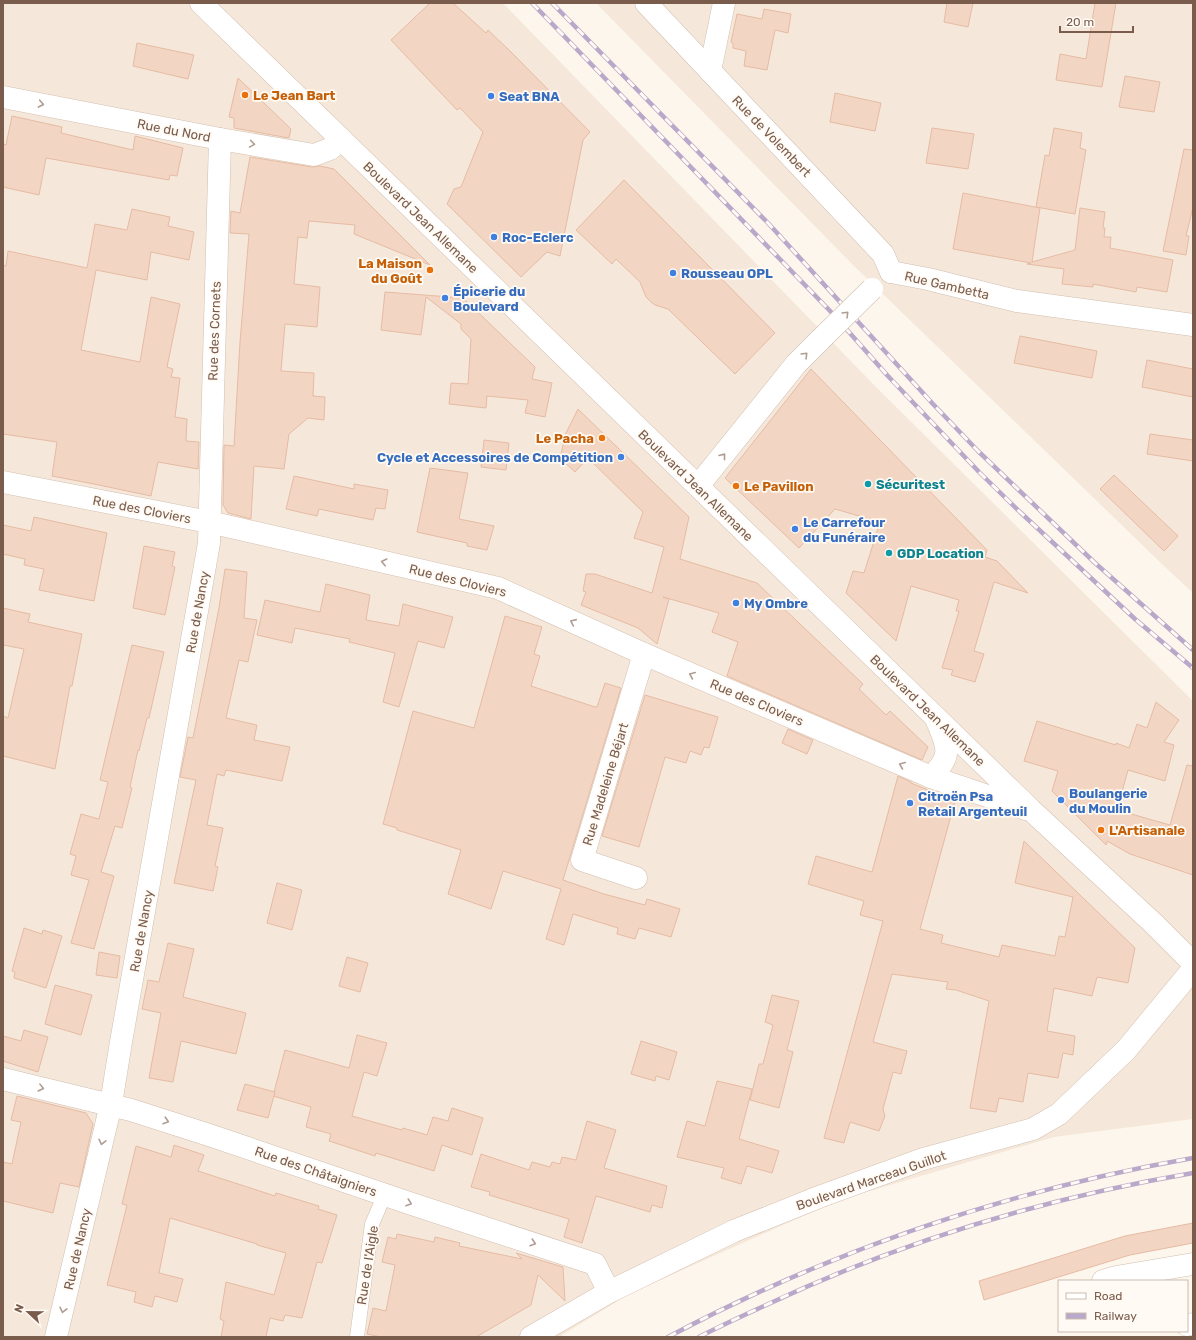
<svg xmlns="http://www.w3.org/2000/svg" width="1196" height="1340" viewBox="0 0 1196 1340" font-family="Rubik,sans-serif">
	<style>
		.residential { fill: #f5e8da }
		.building { fill: #f3d5c3; stroke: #e6bba3 }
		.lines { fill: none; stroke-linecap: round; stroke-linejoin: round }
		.lane-casing { stroke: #d1beb0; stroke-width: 15 }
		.street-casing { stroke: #d1beb0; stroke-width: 23 }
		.secondary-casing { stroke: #d6c0b0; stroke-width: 23 }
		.lane { stroke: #fff; stroke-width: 14 }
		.street { stroke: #fff; stroke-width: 22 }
		.secondary { stroke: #fff; stroke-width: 22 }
		.rail-casing { stroke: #b9a8c9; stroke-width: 4.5 }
		.rail { stroke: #fffaf3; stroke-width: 3; stroke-dasharray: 9; stroke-linecap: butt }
		.street-bridge-casing { stroke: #d1beb0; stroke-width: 23; stroke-linecap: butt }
		.street-bridge { stroke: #fff; stroke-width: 22 }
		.oneway { stroke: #af9d94 }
		.food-dot { fill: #e8710a; stroke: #fffaf3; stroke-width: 1.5 }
		.shop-dot { fill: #3f7fe0; stroke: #fffaf3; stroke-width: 1.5 }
		.culture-dot { fill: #0f9aa8; stroke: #fffaf3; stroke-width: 1.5 }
		.labels { text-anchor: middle; stroke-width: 3.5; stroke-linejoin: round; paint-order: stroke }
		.food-label { font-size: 13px; font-weight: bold; fill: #c56008; stroke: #fffaf3; text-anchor: start }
		.shop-label { font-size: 13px; font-weight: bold; fill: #366cbe; stroke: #fffaf3; text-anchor: start }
		.street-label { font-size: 13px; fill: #7a5c4d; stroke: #fffaf3 }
		.culture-label { font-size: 13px; font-weight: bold; fill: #0d838f; stroke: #fffaf3; text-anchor: start }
	</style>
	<rect width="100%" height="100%" fill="#fdf6ec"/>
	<!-- residential -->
	<g class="residential">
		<polygon points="3,3 503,3 876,387 1193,701 1193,1119 1054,1137 839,1200 631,1293 559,1337 3,1337"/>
		<polygon points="596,3 1193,3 1193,593 1164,566 855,267"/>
	</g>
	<!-- building -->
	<g class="building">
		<polygon points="430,3 453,3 486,33 488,30 510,51 590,132 583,140 560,256 547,252 521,277 447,204 454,189 461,187 483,132 460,108 457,110 391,40"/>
		<polygon points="947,3 973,3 968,27 944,22"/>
		<polygon points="1095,3 1116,3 1102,87 1056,80 1060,54 1086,59"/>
		<polygon points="764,9 791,14 788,33 775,30 767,70 744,66 746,51 733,48 733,43 731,42 737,14 762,19"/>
		<polygon points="137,43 194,55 188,79 133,66"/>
		<polygon points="1125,76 1160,82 1154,112 1119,107"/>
		<polygon points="238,78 291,129 289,138 234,128 234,118 229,117"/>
		<polygon points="835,93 881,103 875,131 830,122"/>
		<polygon points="12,116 62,127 61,133 133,150 135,136 183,148 177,176 170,175 169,180 46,158 39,195 3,187 3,144 6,145"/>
		<polygon points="932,128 974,134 968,169 926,163"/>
		<polygon points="1054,128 1082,133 1080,148 1086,150 1075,214 1036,207 1045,155 1049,156"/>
		<polygon points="1184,149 1193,150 1193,207 1186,236 1189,236 1186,255 1163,251"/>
		<polygon points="250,157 312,167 320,166 334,169 430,265 354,234 355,225 309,221 307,238 298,237 294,284 320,287 317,327 285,324 281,371 314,373 313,396 325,397 324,420 308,418 289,434 284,469 254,466 251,519 228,513 223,505 224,445 234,446 240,342 249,234 230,233 231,211 240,213"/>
		<polygon points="624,180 775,333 735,374 668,309 655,305 651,302 646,297 640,282 616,259 612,264 576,230"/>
		<polygon points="963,193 1040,208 1032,262 1075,250 1080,208 1105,212 1103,228 1105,228 1104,237 1111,237 1110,248 1173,260 1167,292 1137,287 1136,292 1093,284 1093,287 1062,284 1064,269 1027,264 1031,263 953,249"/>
		<polygon points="132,209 170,217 168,226 194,232 189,260 151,252 147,280 96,270 81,350 140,362 151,297 180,304 167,367 173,369 171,377 180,378 175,417 187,419 186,441 199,442 198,469 158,462 151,496 94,484 52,476 57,442 3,434 3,265 6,266 8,251 87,268 95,224 127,230"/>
		<polygon points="385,292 463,298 535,367 532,379 552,383 545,417 525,413 528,400 487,396 486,408 449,404 451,383 468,384 471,339 461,329 461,324 426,297 421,335 381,330"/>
		<polygon points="1020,336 1097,351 1092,378 1014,363"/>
		<polygon points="1147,360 1193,369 1193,397 1142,387"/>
		<polygon points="811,369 987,550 985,557 997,561 1028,593 994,582 974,651 984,654 975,682 951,675 953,670 942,668 959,611 956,611 959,600 911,586 896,641 846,593 853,571 864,573 880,522 835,509 799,548 725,478"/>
		<polygon points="578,409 689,517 680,559 757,583 863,684 859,689 886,715 890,711 928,747 922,760 727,676 738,642 712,632 719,613 663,597 669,599 657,644 638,628 581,605 586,592 583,591 586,574 595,574 652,593 664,547 634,538 643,512 588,458 575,472 560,458 566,433"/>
		<polygon points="1150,434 1193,440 1193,461 1147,454"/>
		<polygon points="484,440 509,443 506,470 481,467"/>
		<polygon points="430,468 468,473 459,519 494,526 487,550 467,546 467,543 417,532"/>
		<polygon points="1114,475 1178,536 1164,551 1100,489"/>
		<polygon points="294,476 354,489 354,484 388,490 385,509 376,508 373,520 319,509 317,516 286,509"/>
		<polygon points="34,517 107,533 94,601 39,590 44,569 24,565 25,559 3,554 3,525 31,531"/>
		<polygon points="144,546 175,552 172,566 175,567 165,615 133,608"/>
		<polygon points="225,569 247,572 244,618 257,620 248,662 239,660 226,718 257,725 254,740 290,747 282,781 226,770 224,776 217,774 207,825 223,828 215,866 218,867 213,891 174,883 196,780 180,777 188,737 193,738 219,608"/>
		<polygon points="326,584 370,595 366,620 399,626 403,604 453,617 444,648 418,641 399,707 383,702 395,653 349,642 350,639 295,628 292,643 257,635 265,600 320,612"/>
		<polygon points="3,608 30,614 28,622 82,634 72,686 70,686 55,769 3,756 3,716 8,718 24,649 3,645"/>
		<polygon points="505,616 542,627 534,654 540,656 531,686 595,707 597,707 605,683 621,688 563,880 604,894 645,905 647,899 680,909 671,937 639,928 635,939 617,934 618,928 573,914 564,945 546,939 561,889 503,871 491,909 448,894 461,850 397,830 397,828 383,824 413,711 474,728"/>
		<polygon points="132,645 164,652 149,718 147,718 139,751 138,750 130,787 132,788 122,828 115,826 101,872 114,876 94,949 71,943 89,880 71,875 76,856 70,854 81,814 99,819 108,782 100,780"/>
		<polygon points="645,695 718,717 709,748 704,747 701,755 690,751 686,763 665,757 639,847 602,836"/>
		<polygon points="1156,702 1179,720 1164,742 1174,745 1165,781 1128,770 1117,810 1170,825 1187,765 1193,766 1193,875 1130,854 1107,841 1106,845 1052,791 1058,771 1024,761 1037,721 1116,745 1116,743 1129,748 1137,724 1147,728"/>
		<polygon points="788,729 813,740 807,754 782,743"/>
		<polygon points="898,776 911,782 911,783 955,801 920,929 943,935 941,943 999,957 1002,945 1055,956 1059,936 1065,937 1073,897 1015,883 1024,841 1135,948 1128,983 1097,977 1092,996 1054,988 1047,1031 1075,1036 1073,1055 1063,1053 1058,1078 1028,1073 1023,1102 999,1098 996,1112 970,1108 989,1001 956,990 946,989 948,982 892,974 873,1042 907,1051 901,1074 893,1072 883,1109 885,1116 879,1131 850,1122 844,1143 824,1138 883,921 860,915 864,901 808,884 816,856 872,872"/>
		<polygon points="277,883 302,890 292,930 267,923"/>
		<polygon points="24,928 42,934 43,930 62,936 46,988 14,978 15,972 12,971"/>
		<polygon points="168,943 194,949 183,997 246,1013 236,1054 181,1041 173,1082 149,1078 161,1013 142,1009 148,980 159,982"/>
		<polygon points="99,952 120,956 117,978 96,975"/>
		<polygon points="347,957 368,963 360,992 339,986"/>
		<polygon points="55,985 92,995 81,1035 45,1024"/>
		<polygon points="772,995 799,1001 787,1050 793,1052 779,1108 750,1100 759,1064 763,1064 773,1025 765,1022"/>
		<polygon points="24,1030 48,1037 38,1072 3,1061 3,1036 21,1041"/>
		<polygon points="357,1035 387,1043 377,1076 364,1072 352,1116 402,1130 403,1128 427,1135 433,1117 448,1121 452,1108 483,1118 472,1155 442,1145 434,1171 376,1153 375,1156 329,1141 331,1134 306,1127 311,1107 273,1096 285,1050 349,1068"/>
		<polygon points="641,1041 677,1052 669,1080 656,1076 655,1081 631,1074"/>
		<polygon points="717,1081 752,1089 739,1139 779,1151 772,1173 747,1166 741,1184 721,1178 724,1168 677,1157 687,1121 705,1126"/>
		<polygon points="245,1084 275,1092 268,1118 237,1110"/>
		<polygon points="17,1096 86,1113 93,1124 79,1187 60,1183 53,1213 3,1201 3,1162 12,1164 21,1122 11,1120"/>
		<polygon points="587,1121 616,1130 604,1168 667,1186 662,1208 652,1205 650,1212 596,1196 582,1243 564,1237 569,1219 489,1195 490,1192 471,1187 481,1154 529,1170 532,1162 550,1167 552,1162 560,1164 562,1157 576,1160"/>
		<polygon points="174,1145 204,1155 198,1171 275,1196 276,1193 319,1206 318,1209 337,1215 322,1263 317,1262 302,1318 285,1315 283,1321 270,1318 266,1337 221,1337 224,1321 220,1319 226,1282 274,1295 286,1253 257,1245 257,1244 170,1218 159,1273 183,1279 177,1302 155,1296 152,1307 134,1302 136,1292 107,1285 127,1205 122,1204 136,1146 171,1157"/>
		<polygon points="1193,1223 1193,1243 1130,1255 984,1300 979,1281 1125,1236"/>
		<polygon points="397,1234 434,1242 435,1237 460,1243 459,1246 522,1259 516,1253 563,1267 565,1301 538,1275 531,1305 476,1337 381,1337 367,1334 373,1308 386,1311 395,1265 382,1262 388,1237 396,1239"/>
	</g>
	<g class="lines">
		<!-- lane casing -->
		<g class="lane-casing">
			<polyline id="lane" points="357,1337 372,1224 385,1194"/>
		</g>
		<!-- street casing -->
		<g class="street-casing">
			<g id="street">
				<polyline points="646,3 883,254 891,272"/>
				<polyline points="710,71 724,3"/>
				<polyline points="891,272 928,279 1017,301 1193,325"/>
				<polyline points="698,486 796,364 821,339"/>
				<polyline points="636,878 582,860 644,654"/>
				<polyline points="3,1079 131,1110 209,1135 412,1204 595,1264 609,1292"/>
				<polyline points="1103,1281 1116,1277 1193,1264"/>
				<polyline points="1187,1325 1193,1324"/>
				<polyline points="56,1337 111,1104 121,1042 209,543 220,139"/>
			</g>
		</g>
		<!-- secondary casing -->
		<g class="secondary-casing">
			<g id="secondary">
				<polyline points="201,3 1031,810 1153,923 1193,963"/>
				<polyline points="3,97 220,139 314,155 330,149 341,139"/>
				<polyline points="3,482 209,522 498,588 644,654 931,777 1026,809"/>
				<path d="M931,777c22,-22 17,-29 6,-56"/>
				<polyline points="531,1337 609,1292 734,1231 819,1197 923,1159 1033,1129 1059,1114 1126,1050 1193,969"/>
			</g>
		</g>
		<!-- lane -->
		<use href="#lane" class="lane"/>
		<!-- street -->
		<use href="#street" class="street"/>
		<!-- secondary -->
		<use href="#secondary" class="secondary"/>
		<!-- rail casing -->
		<g class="rail-casing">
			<g id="rail">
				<polyline points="532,3 833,314 887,375 980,473 1020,512 1135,619 1193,668"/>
				<polyline points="552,3 768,223 933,404 978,451 1094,562 1193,650"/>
				<path d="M668,1337c164,-87 342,-147 525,-179"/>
				<path d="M699,1337c21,-11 43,-21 65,-31 136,-64 281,-108 429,-133"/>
			</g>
		</g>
		<!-- rail -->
		<use href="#rail" class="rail"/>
		<!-- street-bridge casing -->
		<g class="street-bridge-casing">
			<polyline id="street-bridge" points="821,339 872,289"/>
		</g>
		<!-- street-bridge -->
		<use href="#street-bridge" class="street-bridge"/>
	</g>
	<!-- one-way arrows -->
	<defs><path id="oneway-chevron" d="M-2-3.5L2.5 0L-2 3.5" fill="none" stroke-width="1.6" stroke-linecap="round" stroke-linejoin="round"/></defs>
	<g class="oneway">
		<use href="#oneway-chevron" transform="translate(41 104) rotate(11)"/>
		<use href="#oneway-chevron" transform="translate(252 144) rotate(9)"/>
		<use href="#oneway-chevron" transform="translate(846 314) rotate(-45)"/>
		<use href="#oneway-chevron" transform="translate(805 355) rotate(-45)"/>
		<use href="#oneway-chevron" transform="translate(723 456) rotate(-52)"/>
		<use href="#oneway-chevron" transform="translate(384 562) rotate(-167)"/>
		<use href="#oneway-chevron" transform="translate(573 622) rotate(-156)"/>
		<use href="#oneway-chevron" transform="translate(692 675) rotate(-157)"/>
		<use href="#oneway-chevron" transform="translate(902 765) rotate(-157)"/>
		<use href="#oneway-chevron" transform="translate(41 1088) rotate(14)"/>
		<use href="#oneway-chevron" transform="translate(166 1121) rotate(18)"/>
		<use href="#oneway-chevron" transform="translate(102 1142) rotate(103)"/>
		<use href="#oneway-chevron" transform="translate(409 1203) rotate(19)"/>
		<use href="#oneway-chevron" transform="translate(533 1243) rotate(18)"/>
		<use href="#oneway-chevron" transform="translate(63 1310) rotate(103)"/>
	</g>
	<!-- markers -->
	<g class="food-dot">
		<circle cx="245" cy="95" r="4"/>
		<circle cx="430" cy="270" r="4"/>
		<circle cx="602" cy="438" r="4"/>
		<circle cx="736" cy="486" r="4"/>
		<circle cx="1101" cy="830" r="4"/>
	</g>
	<g class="shop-dot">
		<circle cx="491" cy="96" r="4"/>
		<circle cx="494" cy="237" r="4"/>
		<circle cx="673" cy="273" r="4"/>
		<circle cx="445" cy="298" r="4"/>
		<circle cx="621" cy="457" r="4"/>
		<circle cx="795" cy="529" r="4"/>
		<circle cx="736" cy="603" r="4"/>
		<circle cx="1061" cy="800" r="4"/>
		<circle cx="910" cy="803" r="4"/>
	</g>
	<g class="culture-dot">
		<circle cx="868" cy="484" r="4"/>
		<circle cx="889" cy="553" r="4"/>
	</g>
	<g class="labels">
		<!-- food labels -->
		<g class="food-label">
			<text x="253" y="100">Le Jean Bart</text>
			<text x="422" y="268" text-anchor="end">La Maison<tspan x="422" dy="15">du Goût</tspan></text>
			<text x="594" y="443" text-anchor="end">Le Pacha</text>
			<text x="744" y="491">Le Pavillon</text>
			<text x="1109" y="835">L'Artisanale</text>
		</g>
		<!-- shop labels -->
		<g class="shop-label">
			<text x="499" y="101">Seat BNA</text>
			<text x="502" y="242">Roc-Eclerc</text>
			<text x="681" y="278">Rousseau OPL</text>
			<text x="453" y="296">Épicerie du<tspan x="453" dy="15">Boulevard</tspan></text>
			<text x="613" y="462" text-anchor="end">Cycle et Accessoires de Compétition</text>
			<text x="803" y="527">Le Carrefour<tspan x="803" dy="15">du Funéraire</tspan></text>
			<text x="744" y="608">My Ombre</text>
			<text x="1069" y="798">Boulangerie<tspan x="1069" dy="15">du Moulin</tspan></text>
			<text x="918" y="801">Citroën Psa<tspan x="918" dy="15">Retail Argenteuil</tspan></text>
		</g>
		<!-- street labels -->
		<g class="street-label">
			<text transform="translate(174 130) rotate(11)" y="5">Rue du Nord</text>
			<text transform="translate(772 136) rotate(46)" y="5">Rue de Volembert</text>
			<text transform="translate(421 217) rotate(44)" y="5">Boulevard Jean Allemane</text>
			<text transform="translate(947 285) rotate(13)" y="5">Rue Gambetta</text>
			<text transform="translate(214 331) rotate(-88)" y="5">Rue des Cornets</text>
			<text transform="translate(696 485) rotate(44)" y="5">Boulevard Jean Allemane</text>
			<text transform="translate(142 509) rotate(11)" y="5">Rue des Cloviers</text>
			<text transform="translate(458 580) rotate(14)" y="5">Rue des Cloviers</text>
			<text transform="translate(197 612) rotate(-80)" y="5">Rue de Nancy</text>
			<text transform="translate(757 702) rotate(23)" y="5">Rue des Cloviers</text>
			<text transform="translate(928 710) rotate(44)" y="5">Boulevard Jean Allemane</text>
			<text transform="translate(605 784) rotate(-73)" y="5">Rue Madeleine Béjart</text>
			<text transform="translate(141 931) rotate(-80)" y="5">Rue de Nancy</text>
			<text transform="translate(316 1171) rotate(19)" y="5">Rue des Châtaigniers</text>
			<text transform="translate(871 1180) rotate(-19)" y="5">Boulevard Marceau Guillot</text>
			<text transform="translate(77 1249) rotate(-77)" y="5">Rue de Nancy</text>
			<text transform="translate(367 1265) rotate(-81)" y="5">Rue de l'Aigle</text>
		</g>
		<!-- culture labels -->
		<g class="culture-label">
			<text x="876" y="489">Sécuritest</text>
			<text x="897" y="558">GDP Location</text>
		</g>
	</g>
	<!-- border -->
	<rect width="1196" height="1340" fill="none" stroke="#7a5c4d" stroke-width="8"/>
	<!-- legend -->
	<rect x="1058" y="1280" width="130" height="52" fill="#fffaf3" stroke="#cabbb1"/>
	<rect x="1066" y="1293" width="20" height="6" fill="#ffffff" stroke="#cabbb1"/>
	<text x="1094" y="1300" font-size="12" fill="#7a5c4d">Road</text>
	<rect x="1066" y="1313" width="20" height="6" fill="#b9a8c9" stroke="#cabbb1"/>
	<text x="1094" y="1320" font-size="12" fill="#7a5c4d">Railway</text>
	<!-- north arrow -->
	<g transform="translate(28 1312) rotate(292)" stroke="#fffaf3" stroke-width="3" paint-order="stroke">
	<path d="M0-3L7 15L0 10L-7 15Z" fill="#7a5c4d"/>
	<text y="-6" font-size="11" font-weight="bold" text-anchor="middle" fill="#7a5c4d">N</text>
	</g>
	<!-- scale -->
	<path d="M1060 26v6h73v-6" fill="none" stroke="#7a5c4d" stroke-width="2"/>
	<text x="1066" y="26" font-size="12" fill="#7a5c4d" stroke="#fffaf3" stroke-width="3" paint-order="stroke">20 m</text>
</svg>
